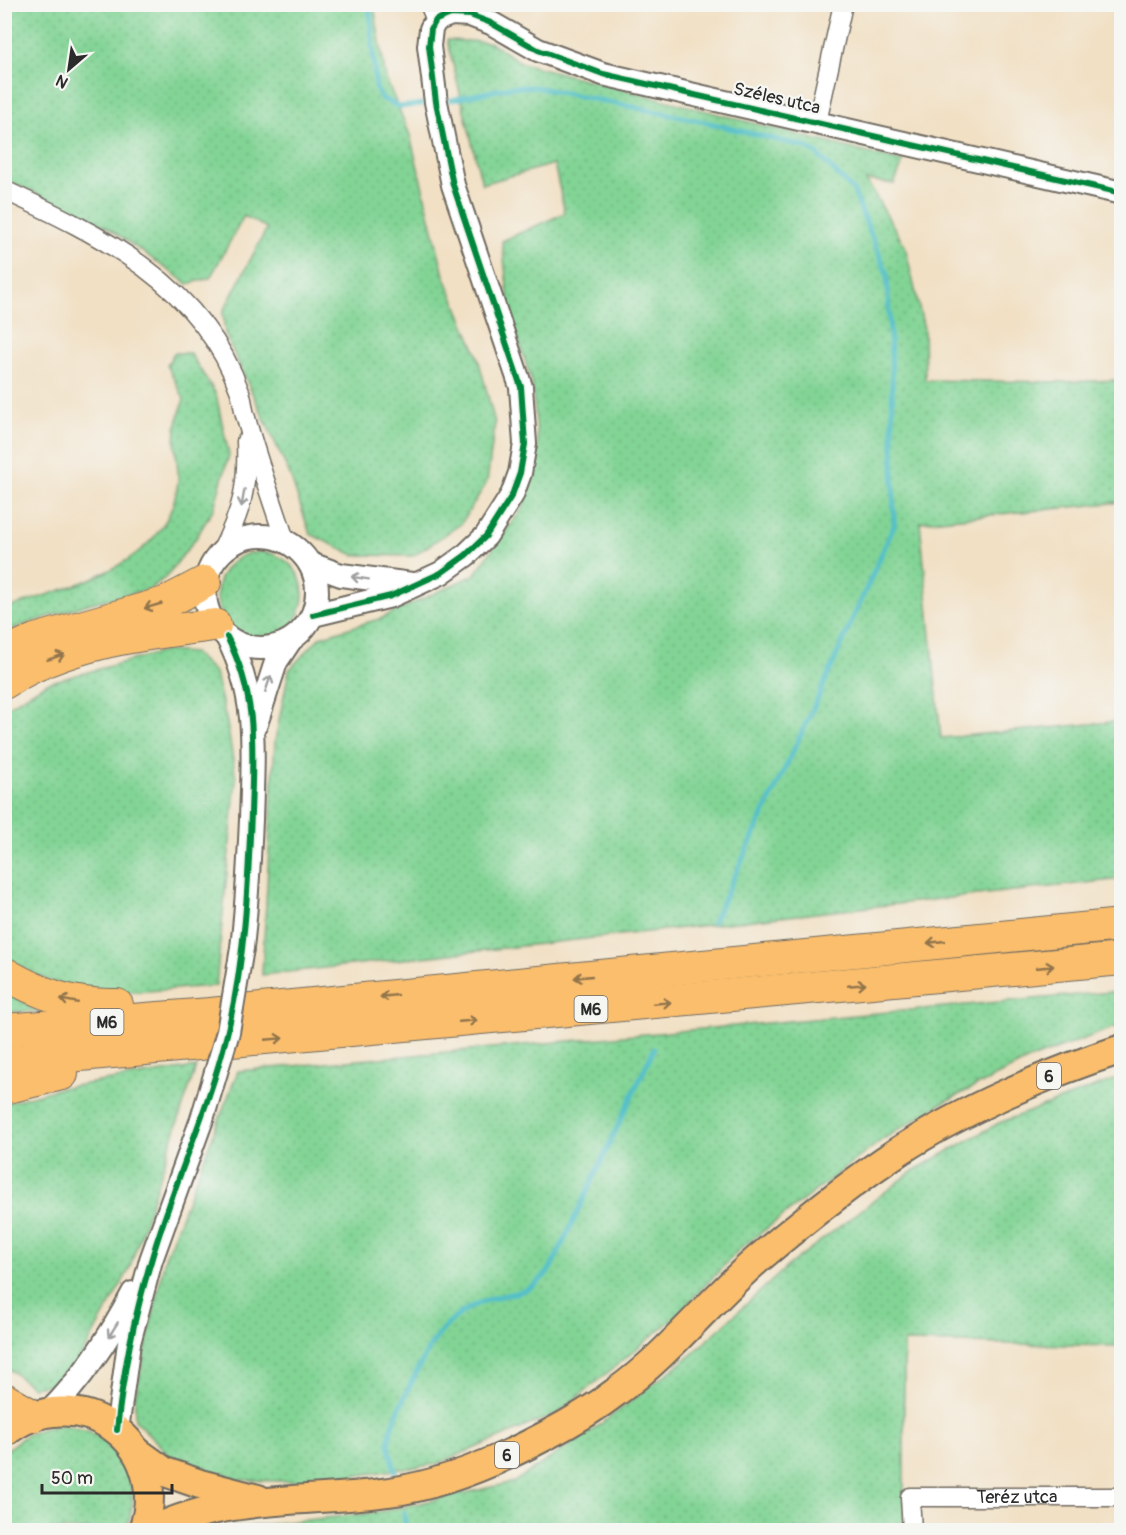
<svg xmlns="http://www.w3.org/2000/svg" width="1126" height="1535" viewBox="0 0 1126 1535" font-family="Pangolin,sans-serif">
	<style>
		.grass { fill: url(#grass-dots); stroke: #568060; stroke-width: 1.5 }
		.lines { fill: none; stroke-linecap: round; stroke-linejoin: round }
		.stream { stroke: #52bfc9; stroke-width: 5 }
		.minor-casing { stroke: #706a61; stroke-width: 21 }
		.tertiary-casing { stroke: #706a61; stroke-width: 26 }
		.primary-casing { stroke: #706a61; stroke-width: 32 }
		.motorway-casing { stroke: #706a61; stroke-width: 34 }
		.minor { stroke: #fff; stroke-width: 18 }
		.tertiary { stroke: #fff; stroke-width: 22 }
		.primary { stroke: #fabe6d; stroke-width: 28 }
		.motorway { stroke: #fabe6d; stroke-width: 32 }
		.tertiary-bridge-casing { stroke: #706a61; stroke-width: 26; stroke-linecap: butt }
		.tertiary-bridge { stroke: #fff; stroke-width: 22 }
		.cycleway-casing { stroke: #f6f6f2; stroke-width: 10 }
		.cycleway { stroke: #00873e; stroke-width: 6 }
		.oneway { stroke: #a0a0a0 }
		.oneway2 { stroke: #92744c }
		.labels { text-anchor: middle; stroke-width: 4.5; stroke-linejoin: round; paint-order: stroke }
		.shield { fill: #f6f6f2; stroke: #686867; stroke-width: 1.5 }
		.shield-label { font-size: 16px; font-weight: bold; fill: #2b2b2b }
		.street-label { font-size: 18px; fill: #2b2b2b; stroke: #f6f6f2 }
	</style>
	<defs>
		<pattern id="grass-dots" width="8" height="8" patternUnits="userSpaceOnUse" patternTransform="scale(1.5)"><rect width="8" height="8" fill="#82d495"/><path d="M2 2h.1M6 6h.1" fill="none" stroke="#70b681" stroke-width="1.8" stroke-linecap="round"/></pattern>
	</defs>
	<rect width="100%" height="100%" fill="#f6f6f2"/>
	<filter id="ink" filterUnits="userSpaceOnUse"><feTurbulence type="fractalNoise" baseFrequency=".0167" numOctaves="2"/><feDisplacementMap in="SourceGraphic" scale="12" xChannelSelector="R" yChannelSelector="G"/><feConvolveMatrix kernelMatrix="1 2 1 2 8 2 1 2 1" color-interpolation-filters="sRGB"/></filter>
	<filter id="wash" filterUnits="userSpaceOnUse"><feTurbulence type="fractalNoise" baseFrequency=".008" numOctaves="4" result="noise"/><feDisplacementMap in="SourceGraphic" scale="24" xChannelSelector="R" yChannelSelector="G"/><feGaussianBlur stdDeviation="1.35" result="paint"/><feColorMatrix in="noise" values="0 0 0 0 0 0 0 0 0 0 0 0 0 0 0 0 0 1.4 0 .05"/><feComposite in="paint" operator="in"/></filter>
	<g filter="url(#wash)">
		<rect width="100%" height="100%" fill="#f1e0c4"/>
		<!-- grass -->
		<g class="grass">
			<polygon points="5,4 374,5 386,79 410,135 444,275 477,354 495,423 487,482 461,524 413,556 354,555 310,534 290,475 225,334 223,312 267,228 244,216 210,278 188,284 107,227 5,179"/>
			<polygon points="447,40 489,42 522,63 903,162 894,184 866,180 905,246 924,329 925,380 1059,382 1121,380 1121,502 920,522 941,738 1121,721 1121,879 262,975 275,740 289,670 320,637 382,618 474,575 524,506 538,445 532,383 510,313 502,241 565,213 554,164 482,184"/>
			<path d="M174,353h16l26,41 13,61 -15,53 -18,30 -30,39 -16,12 -59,14 -86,28v-22c66,-24 165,-42 173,-128 1,-17 -5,-34 -2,-51 1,-10 5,-21 8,-31l-17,-34z"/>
			<circle cx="260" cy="595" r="43"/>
			<path d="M166,651l28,2 21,20 12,50 9,56 -20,207c-44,2 -95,11 -140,3 -26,-5 -49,-19 -71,-32v-249l42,-25z"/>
			<polygon points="4,990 39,1011 5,1012"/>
			<polygon points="1121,991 1121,1025 1031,1059 942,1103 883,1139 741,1248 673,1319 558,1413 437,1464 311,1482 239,1480 170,1456 135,1420 135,1397 165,1258 238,1071"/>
			<polygon points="196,1067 129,1270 78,1362 54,1384 32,1387 5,1366 4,1104 60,1088"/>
			<polygon points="1121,1077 1121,1346 904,1342 904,1530 215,1530 380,1512 514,1482 589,1433 690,1356 790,1264 913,1171 999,1123"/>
			<path d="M63,1425c16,3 31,6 43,17 25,21 35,60 18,88h-119v-78c18,-18 33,-24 58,-27z"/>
		</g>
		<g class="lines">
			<!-- stream -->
			<g class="stream">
				<polyline points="369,4 376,88 381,98 400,107 422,104"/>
				<polyline points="451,100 511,87 535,87 701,121 806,147 817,154 853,190 887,274 892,375 894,526 816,702 713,922"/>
				<path d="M395,1471c-2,-10 -7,-22 -6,-32 2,-15 10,-29 16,-43 17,-36 32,-74 72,-92 32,-15 51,-3 75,-38l102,-217"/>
				<polyline points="404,1513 406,1530"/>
			</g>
		</g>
	</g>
	<g filter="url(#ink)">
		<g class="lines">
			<!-- minor casing -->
			<g class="minor-casing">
				<g id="minor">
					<polyline points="429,4 436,20"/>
					<polyline points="817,122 843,4"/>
					<path d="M4,190c97,45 198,94 236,202 3,8 3,18 6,26 11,41 26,82 39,122"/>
					<path d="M221,552c21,-42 27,-64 25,-111"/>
					<path id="s1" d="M912,1530l-2,-33h212"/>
				</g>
			</g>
			<!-- tertiary casing -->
			<g class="tertiary-casing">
				<g id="tertiary">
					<circle cx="261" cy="592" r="56"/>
					<polyline points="311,564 341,575 412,584"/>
					<polyline points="313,615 391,596 441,573 466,555 486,536 512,495 520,473 525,444 521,387 453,185 436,102 429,46 431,29 436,20 451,14 470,15 491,23 538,50 603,74 1122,193"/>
					<path d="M227,637c32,61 26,116 24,183 -2,43 -4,85 -9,128"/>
					<polyline points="256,724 276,662 290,641"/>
					<path d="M49,1412c35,-35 61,-75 84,-119"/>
					<polyline points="117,1430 129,1343 151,1260 202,1119"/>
				</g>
			</g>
			<!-- primary casing -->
			<g class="primary-casing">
				<g id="primary">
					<path d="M4,1433c73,-58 170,10 139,97"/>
					<polyline points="136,1451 165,1472 200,1484 258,1499"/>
					<path d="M154,1530c71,-36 157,-27 235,-38 53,-7 109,-31 156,-56 25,-13 49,-27 71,-44 53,-38 93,-91 142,-133 45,-38 92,-76 141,-108 65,-42 149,-78 223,-102"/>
				</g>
			</g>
			<!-- motorway casing -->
			<g class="motorway-casing">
				<g id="motorway">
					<polyline points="4,653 35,640 165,603 205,582"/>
					<path d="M4,683c61,-41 140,-49 211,-58"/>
					<path d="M4,973c37,22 71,33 113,32"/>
					<polyline points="4,1030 210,1014 1122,925"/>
					<polyline points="4,1062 1122,959"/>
					<polyline points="4,1088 62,1074"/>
					<polyline points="4,1399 33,1416"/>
				</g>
			</g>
			<!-- minor -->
			<use href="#minor" class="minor"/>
			<!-- tertiary -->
			<use href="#tertiary" class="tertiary"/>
			<!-- primary -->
			<use href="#primary" class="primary"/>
			<!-- motorway -->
			<use href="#motorway" class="motorway"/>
			<!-- tertiary-bridge casing -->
			<g class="tertiary-bridge-casing">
				<polyline id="tertiary-bridge" points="202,1119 228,1032 242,948"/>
			</g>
			<!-- tertiary-bridge -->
			<use href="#tertiary-bridge" class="tertiary-bridge"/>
			<!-- cycleway casing -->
			<g class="cycleway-casing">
				<g id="cycleway">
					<polyline points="313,615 391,596 441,573 466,555 486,536 512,495 520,473 525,444 521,387 453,185 436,102 429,46 431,29 436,20 451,14 470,15 491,23 538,50 603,74 1122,193"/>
					<path d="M117,1430c6,-58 17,-114 34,-169 22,-77 57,-149 76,-227 18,-73 21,-147 24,-221 2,-65 7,-116 -24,-176"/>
				</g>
			</g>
			<!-- cycleway -->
			<use href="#cycleway" class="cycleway"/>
		</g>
		<!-- one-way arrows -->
		<defs><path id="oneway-shaft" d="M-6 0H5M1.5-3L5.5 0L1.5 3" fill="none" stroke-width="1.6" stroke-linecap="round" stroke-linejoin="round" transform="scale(1.5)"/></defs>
		<g class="oneway">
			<use href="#oneway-shaft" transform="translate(243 498) rotate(100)"/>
			<use href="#oneway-shaft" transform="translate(360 578) rotate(-171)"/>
			<use href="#oneway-shaft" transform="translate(268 684) rotate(-71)"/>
			<use href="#oneway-shaft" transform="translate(113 1330) rotate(122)"/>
		</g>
		<g class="oneway2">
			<use href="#oneway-shaft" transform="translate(153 606) rotate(164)"/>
			<use href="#oneway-shaft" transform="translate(56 657) rotate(-18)"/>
			<use href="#oneway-shaft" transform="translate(936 942) rotate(174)"/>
			<use href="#oneway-shaft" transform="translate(1045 967) rotate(-6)"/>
			<use href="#oneway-shaft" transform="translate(583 977) rotate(174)"/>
			<use href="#oneway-shaft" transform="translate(857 985) rotate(-5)"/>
			<use href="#oneway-shaft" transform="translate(389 996) rotate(174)"/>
			<use href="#oneway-shaft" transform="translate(69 1001) rotate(-169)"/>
			<use href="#oneway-shaft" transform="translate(662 1003) rotate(-5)"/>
			<use href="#oneway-shaft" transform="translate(468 1021) rotate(-5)"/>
			<use href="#oneway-shaft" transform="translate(274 1039) rotate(-5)"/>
		</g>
	</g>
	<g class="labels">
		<!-- shield labels -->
		<g class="shield">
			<rect x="574.5" y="996" width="33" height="26" rx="4.5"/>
			<rect x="90.5" y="1009" width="33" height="26" rx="4.5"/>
			<rect x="1037" y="1063" width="24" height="26" rx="4.5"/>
			<rect x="495" y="1442" width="24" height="26" rx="4.5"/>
		</g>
		<g class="shield-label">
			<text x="591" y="1015">M6</text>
			<text x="107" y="1028">M6</text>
			<text x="1049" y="1082">6</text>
			<text x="507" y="1461">6</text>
		</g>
		<!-- street labels -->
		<g class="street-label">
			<text transform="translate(777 98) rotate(13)" y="6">Széles utca</text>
			<text dy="6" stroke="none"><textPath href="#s1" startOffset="140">Teréz utca</textPath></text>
		</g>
	</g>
	<!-- margin -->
	<rect width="1126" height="1535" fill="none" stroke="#f6f6f2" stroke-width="24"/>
	<!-- north arrow -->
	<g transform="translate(69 69) rotate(209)" stroke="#f6f6f2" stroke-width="4.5" paint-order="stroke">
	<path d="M0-4.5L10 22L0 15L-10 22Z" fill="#2b2b2b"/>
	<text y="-9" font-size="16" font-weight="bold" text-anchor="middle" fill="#2b2b2b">N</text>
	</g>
	<!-- scale -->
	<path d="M42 1484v9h130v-9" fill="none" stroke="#2b2b2b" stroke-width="3"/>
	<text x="51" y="1484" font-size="18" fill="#2b2b2b" stroke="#f6f6f2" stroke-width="4.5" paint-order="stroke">50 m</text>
</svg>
